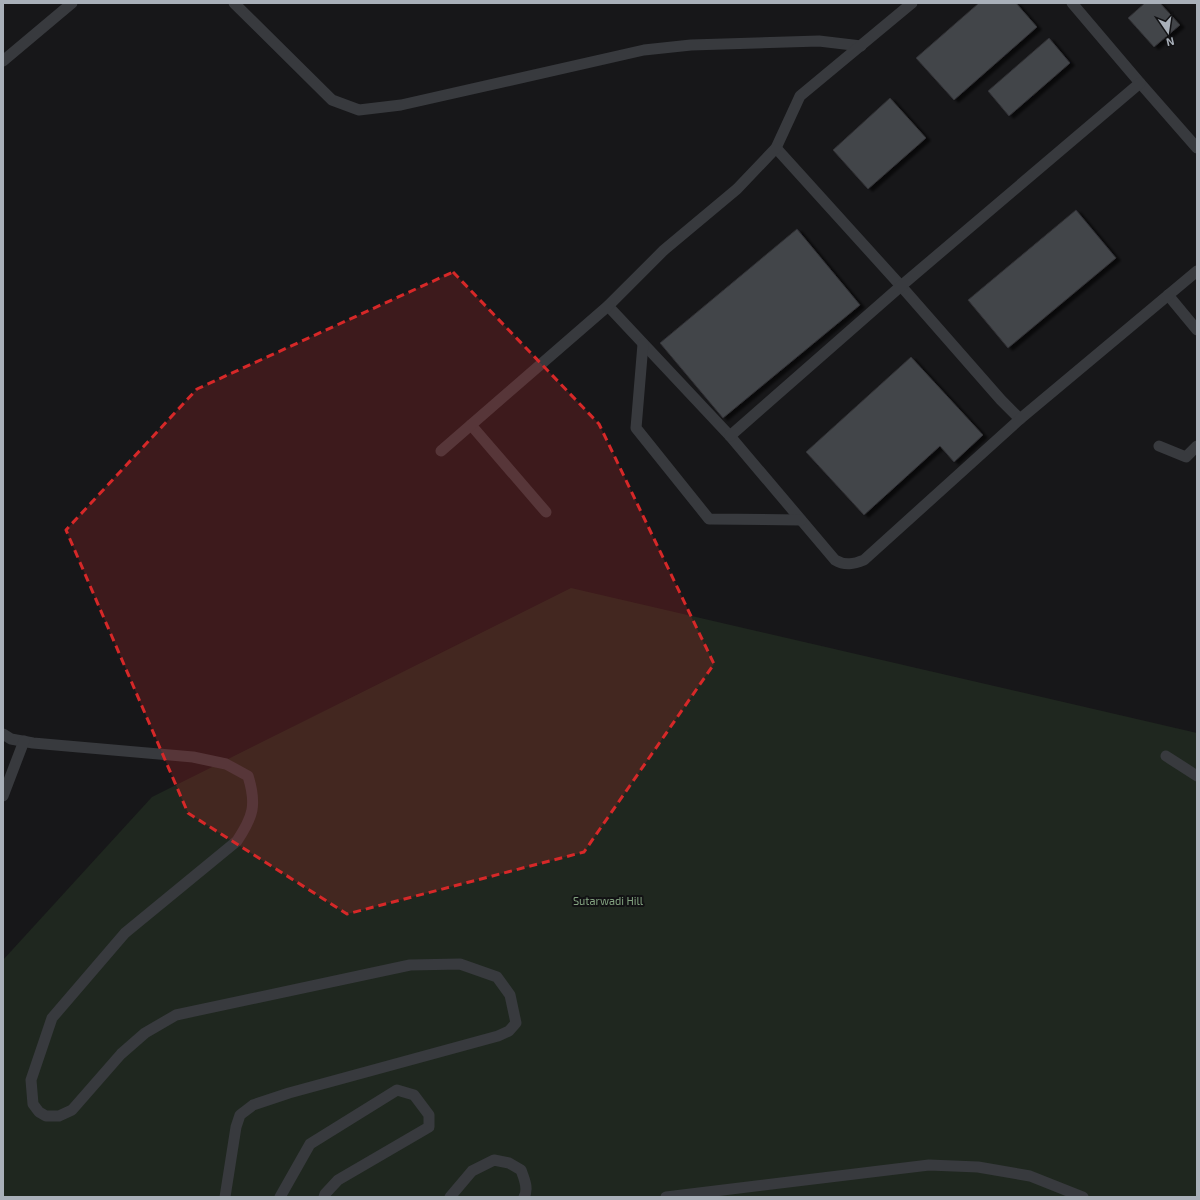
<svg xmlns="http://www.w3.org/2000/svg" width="1200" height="1200" viewBox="0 0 1200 1200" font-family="'Exo 2',sans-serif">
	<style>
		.green { fill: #1f271f }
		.building { fill: #434549; stroke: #313135; filter: url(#shadow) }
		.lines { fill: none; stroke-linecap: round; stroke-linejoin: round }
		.service { stroke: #383a3e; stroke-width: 11 }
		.marked { fill: #d62828; fill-opacity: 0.2; stroke: #d62828; stroke-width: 3; stroke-dasharray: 8 5; stroke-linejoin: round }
		.labels { text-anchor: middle; stroke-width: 4; stroke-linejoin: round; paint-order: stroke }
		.park-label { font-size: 11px; fill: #83a380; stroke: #121214 }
	</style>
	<defs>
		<filter id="shadow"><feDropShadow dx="4.5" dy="2.5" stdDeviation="1" flood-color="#0009"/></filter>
	</defs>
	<rect width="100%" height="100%" fill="#171719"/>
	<!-- green -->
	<polygon class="green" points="571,588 1197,733 1197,1197 3,1197 3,960 152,797"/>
	<!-- building -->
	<g class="building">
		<polygon points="979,3 1016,3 1037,27 954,100 916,58"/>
		<polygon points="1145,3 1160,3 1180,25 1154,47 1128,18"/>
		<polygon points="1049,38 1070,63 1009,116 988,91"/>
		<polygon points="890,98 926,138 868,189 833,150"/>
		<polygon points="1076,210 1116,258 1008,348 968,300"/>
		<polygon points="797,229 860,305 723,418 660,343"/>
		<polygon points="911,357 983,435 954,462 940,446 864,515 806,452"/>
	</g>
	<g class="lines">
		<!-- service -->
		<g class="service">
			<polyline points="234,3 332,100 359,110 401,105 644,50 691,45 819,41 861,46"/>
			<polyline points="1072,3 1140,83 1197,148"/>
			<polyline points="3,61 72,3"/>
			<polyline points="776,148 901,286 1001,400 1020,419"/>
			<polyline points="1168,295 1197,330"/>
			<path d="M608,306l122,130 105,124c10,6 19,4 29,0l156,-141 177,-148"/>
			<polyline points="643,344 636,428 709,519 801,520"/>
			<polyline points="471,425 546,512"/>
			<polyline points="730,436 901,286 1140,83"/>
			<polyline points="1159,446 1186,457 1197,446"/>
			<polyline points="441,451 608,306 664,250 737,189 776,148 800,96 912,3"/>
			<path d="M3,734l8,5 22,4 160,14 33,7 22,12c9,29 5,41 -11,65l-112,92 -73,85 -21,62 2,24 6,8 7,4h13l13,-6 49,-56 24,-21 31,-18 234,-50 50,-1 37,13 13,18 6,28 -7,8 -11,5 -209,57 -36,12 -13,10 -4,12 -11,70"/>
			<polyline points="1166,756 1197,776"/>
			<polyline points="3,796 24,741"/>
			<polyline points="280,1197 310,1144 397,1090 414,1095 429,1115 429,1127 338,1180 325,1194 324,1197"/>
			<path d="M450,1197l22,-26 22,-11 15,3 12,7c3,8 8,19 3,27"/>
			<polyline points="666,1197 929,1165 978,1167 1030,1176 1083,1197"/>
		</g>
	</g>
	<!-- marked area -->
	<path class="marked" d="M453,272l146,152 115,240 -130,188 -237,62 -159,-101 -122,-283 131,-141z"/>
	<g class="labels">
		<!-- park labels -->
		<g class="park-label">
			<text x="608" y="905">Sutarwadi Hill</text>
		</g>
	</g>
	<!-- border -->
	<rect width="1200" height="1200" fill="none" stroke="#a9b0b9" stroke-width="8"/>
	<!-- north arrow -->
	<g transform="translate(1168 32) rotate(167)" stroke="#121214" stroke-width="3" paint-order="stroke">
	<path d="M0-3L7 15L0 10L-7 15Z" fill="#a9b0b9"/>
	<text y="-6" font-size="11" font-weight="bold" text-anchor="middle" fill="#a9b0b9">N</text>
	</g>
</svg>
